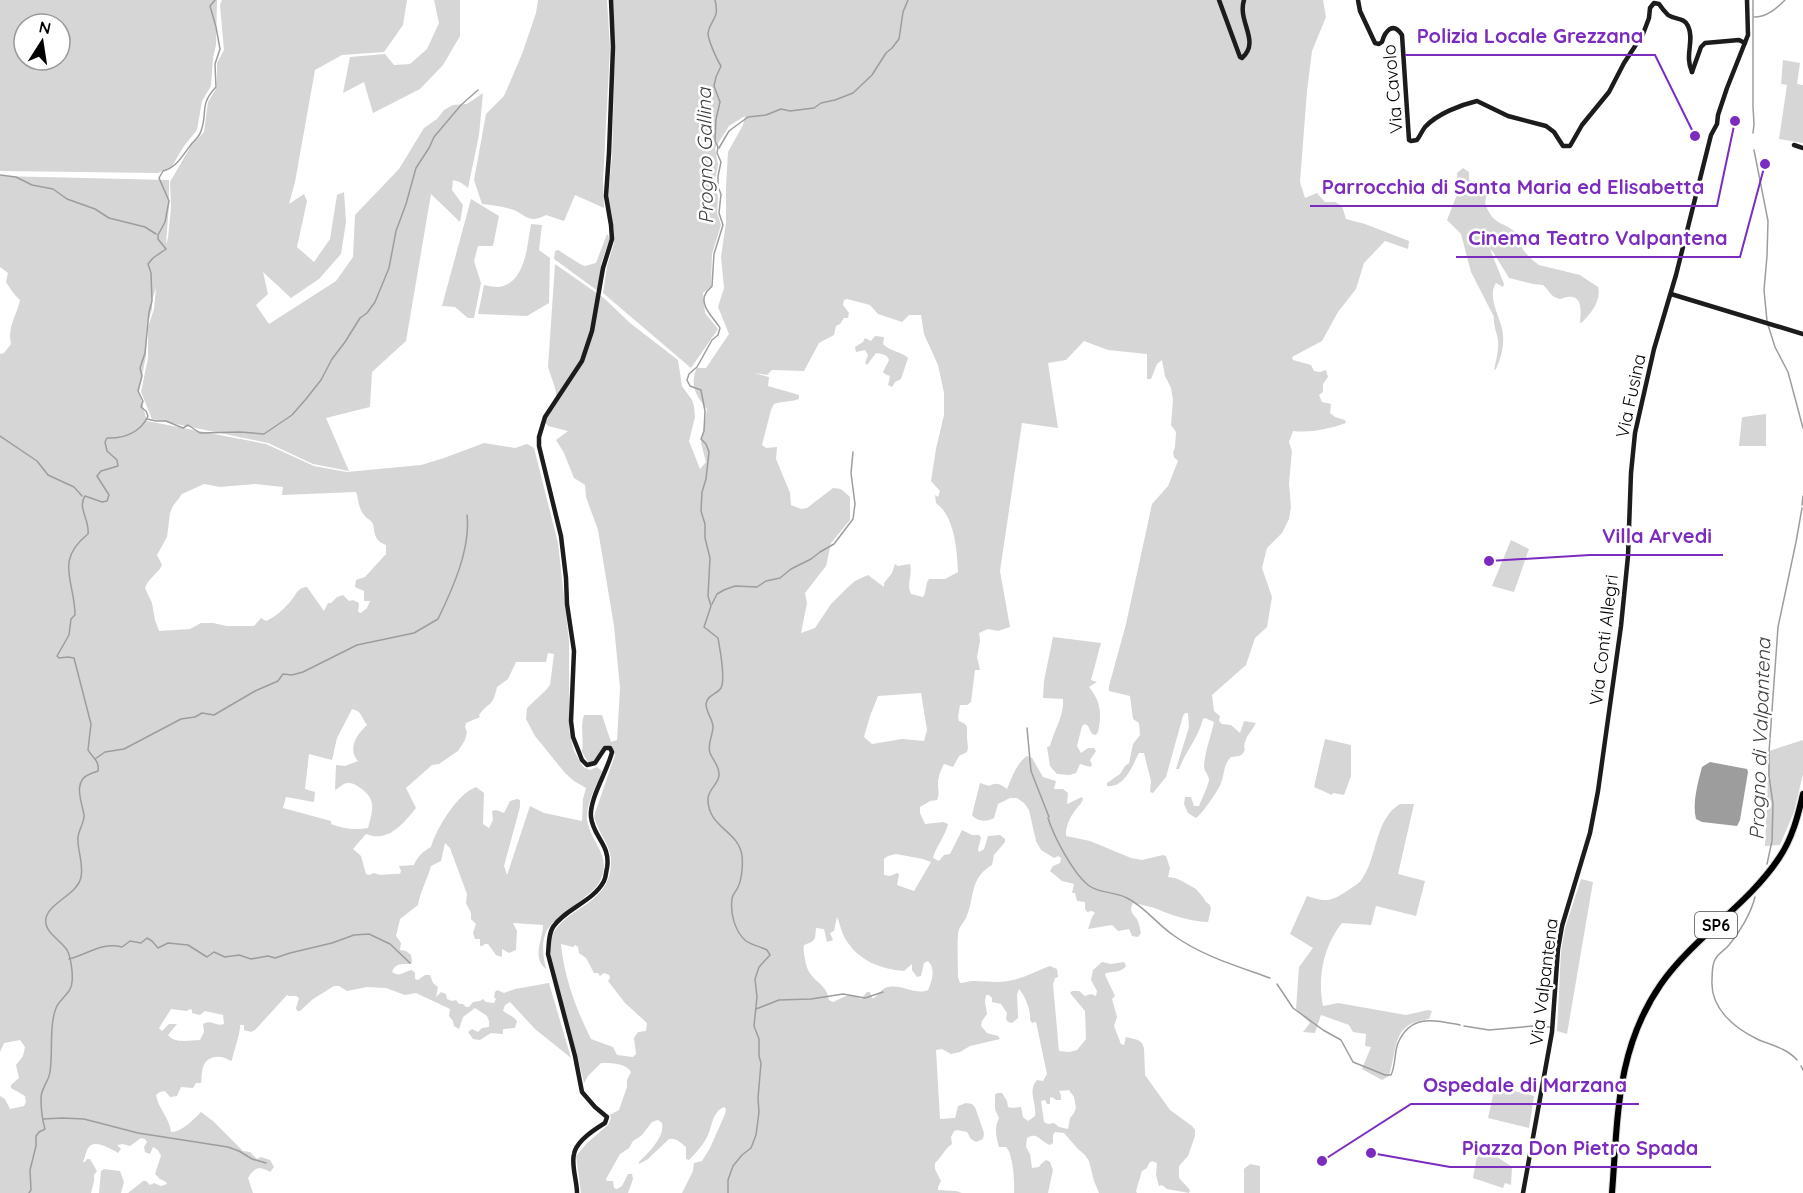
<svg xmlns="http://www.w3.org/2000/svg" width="1803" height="1193" viewBox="0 0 1803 1193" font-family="Quicksand,sans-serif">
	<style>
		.green { fill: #d6d6d6; fill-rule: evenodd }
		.water { fill: #9d9d9d }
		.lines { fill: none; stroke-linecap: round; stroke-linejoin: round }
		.stream { stroke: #9d9d9d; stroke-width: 1.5 }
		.highway-casing { stroke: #dbdbdb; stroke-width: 8 }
		.secondary { stroke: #1c1c1c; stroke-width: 4.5 }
		.highway { stroke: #000; stroke-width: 6 }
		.labels { text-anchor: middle; stroke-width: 5; stroke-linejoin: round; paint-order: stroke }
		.shield { fill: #fff; stroke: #4c4c4c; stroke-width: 1.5 }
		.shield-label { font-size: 16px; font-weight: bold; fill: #000 }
		.street-label { font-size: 18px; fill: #000; stroke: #fff }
		.water-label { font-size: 20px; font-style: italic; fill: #3e3e3e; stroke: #fff }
		.leader { fill: none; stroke: #7b2cbf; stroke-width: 2 }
		.callout-dot { fill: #7b2cbf; stroke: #fff; stroke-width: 2 }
		.callout-label { font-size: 20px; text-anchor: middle; font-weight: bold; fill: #7b2cbf; stroke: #fff; stroke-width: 5; stroke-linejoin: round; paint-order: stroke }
	</style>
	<rect width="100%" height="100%" fill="#fff"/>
	<!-- green -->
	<g class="green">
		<path d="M0,0h217l-1,45 -3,13 -2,28 -9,15 -5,29 -13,16 -12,20 -14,7 -158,-2zM24,24h36v36h-36z"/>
		<path d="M222,0h185l-4,25 -19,27 -42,3 -27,15 -20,112 -6,22 15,-10 3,7 -10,46 17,15 16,-23 7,-44 7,-3 2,30 -5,32 -22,25 -28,19 -28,-26 5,22 -12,11 13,19 67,-43 17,-24 2,-42 44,-46 25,-41 13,-9 7,-9 9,-5 14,-1 16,-11 -4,42 -11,53 -8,-6 -7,-2 -1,10 11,15 -3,17 -29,-28 -25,147 -34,31 -2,35 -44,11 23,53 -36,-7 -45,-21 -116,-24 -11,-27 7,-34v-31l6,-18 2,-21 -4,12v9l-5,17 -1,30 -7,35 8,30 119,23 48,22 33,6 74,-7 23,-7 40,-15 31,5 12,-4 7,4 24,95 11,98v89l5,21 9,16 7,3 7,-3 5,4c-5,14 -16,32 -15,48 3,24 27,37 12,64 -3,5 -9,10 -13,13 -29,27 -51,26 -40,73 -15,-12 -3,-29 -3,-44l-30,-2 4,8 -1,19 -7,3 -7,-4v8l-6,-2 -8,-11h-3l-3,2h-2v-7h-5l-2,-6 3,-9 -5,-5v-6l-5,-10 1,-9 -17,-46 -5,-5 -4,18 -10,5c-4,14 -11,26 -13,39l-18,14 -4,17 5,7 -1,7 6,1 5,4 1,7 -1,2c-9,0 -16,-1 -19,8 8,6 12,-1 20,-2l3,3v6l3,1 7,-5h5l3,8 5,4 -2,10 5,-5 5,2 1,5 5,2 4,-1 3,4h4l3,3h3l4,-5 7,-1 3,-2 3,3 8,1 2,-4 -2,-2 1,-5 2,-2 7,3 11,-4 34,-6 22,75 -36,-29 -25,-27 -5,3 -2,6 10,6 4,4 -2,7 -12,1v5l-12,-1 -11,7 -7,-1 -5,-7 4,-3 6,3 4,-4 7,-1v-6l-2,-5 -12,-8 -12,9 -4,12 -5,-3 -1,-5 -4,-5 1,-7 -34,-16 -11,2 -19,-7 -19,-1 -20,4 -8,-5h-5l-21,13 -13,12h-3l-1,-3 3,-10 -3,-2h-7l-2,-1 -32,35 -4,2 -7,-2v-5h-4c1,6 -6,26 -8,35l-1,1c-13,-8 -28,-5 -29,12 -1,4 0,7 -1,10h-5l-3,5 -12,-1 -4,9 -7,1 -5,-6 -5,1 -4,3c2,13 14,24 15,37 11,0 22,-12 30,-20l12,9 30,30 7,1 7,7 4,-2 9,3 4,7 -4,5c-10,-6 -16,-5 -22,6l5,15h-125l15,-12h3l4,4 4,-2 7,3 6,-2 -1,-2 -6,-3 -5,-5 6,-18 -3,-6 -5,-3 -3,7 -5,-2 -1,-5 3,-5 -2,-3 -4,-1 -11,8 -7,-2 -6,1 4,4 -3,4c-6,-4 -24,-14 -29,-6 -3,3 -4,11 -6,15h2l2,-3h3l7,12 -3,4v6l-3,12h-91v-97l5,3 5,10 14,-3 2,-4 -1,-6 -14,-8v-3l8,-7 -3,-13 7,-9 2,-9 -5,-7 -16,3 -4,9v-698l4,-1 7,-9c-4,-17 6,-29 9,-44 -6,-5 -10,-12 -14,-18l2,-9 -8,-6v-91l169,4v25l-3,39 2,-6 3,-31 -1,-25 21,-36 13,-14 4,-30 9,-15v-24l7,-13 -4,-45zM204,484l16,3 35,-3 28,3 -1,8 74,-3c3,8 2,16 8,23 2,3 5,4 7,6 6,7 -1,18 15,24v9l-21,23 -9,3 -1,7 2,1 7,3v10h6l-3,7 -6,5 -3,-1 1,-9 -6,-3 -4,1 -6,-6 -6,2 -6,6h-3l-4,8 -17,-24c-11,1 -11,9 -18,16 -5,6 -15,15 -23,18l-5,-3 -7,8h-27l-14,-3h-12l-11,6 -31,2 -4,-11 -3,-17 -7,-15c3,-10 13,-14 17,-23l-5,-10 10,-18 3,-24 3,-7 9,-12zM548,653l6,1 -4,31 -4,5 -19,18 -1,11 9,17 30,37 9,8 12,7 -3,11 -1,22 -38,-8 -14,-7 -23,69 -3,-9 16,-59v-7l-3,-1 -7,2 -6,12 -8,-3 -4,1 1,9 -4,8 -6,-4 1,-31 -8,-6c-19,7 -40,42 -45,60 -9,5 -13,9 -17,18l-15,1 2,5 -1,3c-9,-1 -18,3 -26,-1l-5,2 -3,-1 -5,-18 -8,-7 13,-15c22,9 37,-10 50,-26l-10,-20 26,-23 7,-1 19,-13 7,-11 2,-8 -2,-5 1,-4 14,-6 -1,-2c11,-15 13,-6 18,-28l11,-8 8,-17h30zM352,709c10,2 9,8 15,16 -10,9 -20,24 -9,36l-13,5 -9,-1 -1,25c4,-2 8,-7 13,-7 8,-1 24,12 24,21 1,7 -2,17 -4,24 -13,2 -24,1 -37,-4v-3l-48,-13 3,-11 28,5 1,-10 -10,-3 4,-35 23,6 5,-22zM171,1009l16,2 3,-2 2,1v3l8,2 5,-4 18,4 1,9c-8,3 -13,-5 -21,0l1,8 -4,8c-11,0 -25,4 -32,-5l9,-11h-8l-7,7 -3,-3z"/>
		<polygon points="434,0 460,0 460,36 443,65 420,89 373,113 364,82 343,93 350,57 385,54 394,65 410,64 427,49 439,23"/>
		<path d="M538,0h69l3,48 -7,133 1,27 -29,-13 -11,26 -18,-6c-19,10 -21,-2 -35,-6 -10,-3 -20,-4 -29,-5l-8,-24 12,-66 18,-18 18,-42 14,-41z"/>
		<path d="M613,0h710l3,17 -14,34 -5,40 -7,91 5,16 12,-5 8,9h10l7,4 4,13 19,5 44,17 -1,8 -23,-8 -21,22 -8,26 -18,23 -16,29 -30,16 1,3 18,5 3,6 6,1 6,-2 2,7 -5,7v8l-4,3 3,7 9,2 -1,9 5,4 10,3 1,3c-17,6 -35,10 -53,8l-4,11 3,9 -3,32 2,24 -2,12 -7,14 -15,15 -5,20 10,29 -5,30 -12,11 -9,27 -34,30 2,16 6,5 -1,5 3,3 9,1 9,8 4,-12 12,2c-5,10 -10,11 -12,24l1,2c-2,8 -7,7 -14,8 -8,8 -6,16 -10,26 -3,8 -19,31 -25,35l-8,-5 -4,-9 1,-7h6l3,9h5c2,-5 10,-22 10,-27 -1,-5 -5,-8 -5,-13 1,-15 7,-30 10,-44l-9,-4 -2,1c-5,19 -17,32 -24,50h-3l13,-42 -1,-14h-3l-2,3 -17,61 -13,16 -3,-1 1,-11 -7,-28h-5c-7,13 -14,35 -32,33v-3l13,-9 5,-8 4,-3 4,-19 7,-9 -1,-12 -6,-4 -3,-23 -21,-5v-5l17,-62 26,-120 16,-18 10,-25 -4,-4 -1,-4 2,-6 1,-15 -5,-7 2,-25 -2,-12 -6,-12 -3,-16 -5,4 -6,15h-4v-25l-39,-4 -24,-9 -18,19 -18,3 10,65 -36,-5 -22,148 10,56 -12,4 -10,-2 -9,4 1,7 -3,17 3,13h-5l-4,32 -4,3h-7l-2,12 1,4c10,4 8,6 8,16 0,6 2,9 0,15l-8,4 -6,11 -9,-3c-3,6 -6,12 -6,20 0,7 2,9 -1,16l-7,1 -10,6v6l5,11 18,-2 5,2c-3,13 -12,22 -15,34l6,3 5,-6 6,-1 12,-24 10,5h7l2,3 -3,11 1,3 5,-3 4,-13 12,-1 5,4v3l-11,13 -2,10c-23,13 -17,33 -26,53 -3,5 -8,10 -8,17 -1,14 0,28 0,42l2,6c4,0 9,-2 14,-2 12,0 23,2 34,0 15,-2 28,-10 42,-15l7,3 1,8 -3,1 -2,6 6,67 10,1 8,-2 9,-11 -1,-28 -15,-18 2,-2h7l6,5 6,-2 5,2 1,-5 -6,-11 2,-10 9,-8 9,2 13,-2 2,4c-6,7 -11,5 -20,7l-1,2 10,21 -3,3 5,18 -3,9 7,18 3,1 2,-8 12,3 4,3 2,5 1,27 25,35 22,16 3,4v6l-7,20 -9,10v12l11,12 -1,3 -22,-4 -5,-4 -3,1 -3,-11 1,-12 -5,-2 -3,2 -2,5 -5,3 -6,20 1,2h-38l-5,-12 -5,-20 -4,-6 -7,-6 -14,-16 -9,-1 -2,3v8l-3,2c-9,-2 -12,-14 -23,-7l-1,9 4,7 2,14 7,-1 2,-3 5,-4 4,2 3,8 -5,23h-34c1,-10 -1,-40 -8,-46h-7c-3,-10 -5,-19 0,-29l-4,-9v-14l2,-2h5l5,8 1,6 4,1 9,-1 2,10 5,4 7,-5c2,-13 -8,-25 2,-36l6,1 4,-7 -11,-52 -4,1 -2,-3c1,-10 -5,-24 -11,-31l-2,6 1,21v2l-6,5 -4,-1 -2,-3 1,-6 -6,-9 -9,-2v-4l-3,-3h-3l-1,7 2,12 -5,7 -1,5 6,7 11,3 2,3 -30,7 -10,6 -9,2 -9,-5 -6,1 4,69 15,-1 3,-12 8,-3 6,1 3,3 9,26 -1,6 -7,3 -5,-3 -4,-7 -10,-2 -3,1 -3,6 1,7c-8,5 -10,13 -17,19v6l6,12 -3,6v3l18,1 6,2h-280l11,-22 1,-8 8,-2 8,-13 15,-34 1,-5 -2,-2c-13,6 -11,19 -17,30 -4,8 -12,17 -18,23l-3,-1v-12c-5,-4 -10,-9 -17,-8l-21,20 -9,5v-2c10,-10 26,-25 23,-39l-4,-3 -6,2 -10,13 -9,6 -4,7 -9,6 -14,25 1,2h6l1,7 3,1 5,-3 6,-12h4l1,5 -5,14h-47l-5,-37 11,-13 21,-18 3,-7 -1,-3 9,-5 8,-23v-7l4,-8c-5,-9 -20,-9 -30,-9l-13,13 -4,7c-8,-34 -19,-68 -28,-102 -3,-13 -8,-28 -5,-41 9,-34 62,-32 60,-81 -1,-15 -14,-28 -17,-43l21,-61 -3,-6 -9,-1 -10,14h-5l-6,-10c2,-13 -2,-25 2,-37h18l9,27 6,-2 3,-52 -6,-62 -16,-96 -12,-33 -1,-12 -11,-7 -10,-25 -8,-13 12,-9 -20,-5 -4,-5 13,-23 -2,-10 -7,-21 7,-103 50,35 25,24 48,37 4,26 10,14 2,6 1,11 -6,24 11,28 6,-7 -5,-19 6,-34c-11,-12 -18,-26 -10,-41h9l23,-34 -11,-27 6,-19 -3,-31 5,-34v-37l2,-34 15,-27 2,-9 -16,10 -14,22 3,17 -4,19 4,13 -1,16 4,12 -9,29 -1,32 -8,7 2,20 13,16 -27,39 -88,-75 4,-27 7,-23v-12l-6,-32 4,-42 3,-108zM847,299l23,6 8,9 24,8 7,-7h12l3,19 14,31 6,28v22l-8,34 -5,32 9,10 -2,6 -3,-2 1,8c19,14 21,47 22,69l-13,7h-16c-4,5 -2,12 -6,18l-12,-3c-5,-10 2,-19 -1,-30l-12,2 -3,-2 -3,9 -8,10v4l-16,-12 -13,6 -7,6 -17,17 -16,24 -14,5 6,-30 -2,-10 21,-27 5,-23 19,-23v-23l-9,-8 -8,-1 -26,20 -6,1 -10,-4 -1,-12 -14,-34 1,-12 -11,1 -4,-3 9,-35 3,-6c8,-3 17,-2 25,-5v-4l-31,-9 1,-9 -15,-4 13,2 5,-5 32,1 15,-28 15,-8 2,-9 4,-2 4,-6h4l1,-5 -6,-8 1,-5zM921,693l6,37 -3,11 -22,-2 -30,5 -8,-7 6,-21 8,-20zM896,854l27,5 8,3 -17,29 -17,-6 2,-11 -2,-1 -7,3 -6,-1v-16l4,-3zM837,917c3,7 5,17 9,23 13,21 35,29 58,31l8,-7v6l5,7 4,-1 3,-13 4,-2c8,8 4,20 0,29 -14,6 -28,-8 -43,-2 -4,2 -7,7 -11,10h-2l-2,-6h-3l-6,7 -7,-4 -8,1 -13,6 -4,-2c-3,-20 -21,-17 -24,-41 -1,-6 -2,-8 -1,-14 12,-4 11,-5 12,-17l8,1 3,13 6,-2 -3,-7 4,-2zM561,944l12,3 2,-2 3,2 1,6 7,5 8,15h4l2,3 4,-3 5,2 1,3 -2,3 17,22 22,20 -1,8 -8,1 -4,6 2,16 -3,3 -16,-2 -4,-8 -22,-8c-15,-30 -27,-62 -30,-95zM1069,1090l5,7 2,11 -2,5 -4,5 -2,11 -9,-2 -5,-4 -6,1 -4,-2 -3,-21 4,-1 2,4h3v-6l2,-1 4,3h5v-5l-2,-4z"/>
		<polygon points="1783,60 1800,63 1797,84 1803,85 1803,143 1779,139 1787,85 1781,84"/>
		<path d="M1463,168l6,4v7l7,7 10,-2c5,8 -3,14 0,22 8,19 15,15 28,25 3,3 2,5 4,9 4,10 12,19 21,25l41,10 18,12c4,13 -8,28 -17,36l-1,-1c1,-10 3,-28 -13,-25 -6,1 -4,3 -10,1 -6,-1 -9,-9 -14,-13l-10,-1 -24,-6 -16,-26 -3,-3 14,35 -1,3 -7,-4c-10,16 6,35 7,52 1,12 -2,23 -7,34l-2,1c2,-10 5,-19 4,-29 -1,-9 -5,-15 -4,-24l-23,-45 -10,-38 -14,-14 11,-28 -1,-19z"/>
		<polygon points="471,199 499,216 493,246 478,246 474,261 481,283 474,318 468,318 455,307 442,306"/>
		<path d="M531,224l11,1 -3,25 11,8 -1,45 -22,13 -49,-2 6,-29c4,1 10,2 14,2 28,-3 29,-42 33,-63z"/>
		<polygon points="607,234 610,238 601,264 598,291 554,259 555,251 558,250 580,264 585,266 596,263"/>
		<path d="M875,336l9,1 -1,7c7,8 18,7 25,14l-7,21 -6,3 -3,5 -4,-2 2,-9 -5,-2 -2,-2 6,-12c-2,-6 -7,-6 -13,-7l-9,12 -2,-2 3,-8 -3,-5 -9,2 -1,-5 8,-5 2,-4 6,3z"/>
		<polygon points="1766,414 1766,446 1739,446 1742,418 1743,417"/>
		<polygon points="1511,540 1529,549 1514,592 1492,586"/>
		<path d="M1053,637l48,6 -10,37 6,2 -8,5c12,15 13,27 9,45l-2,3 -4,-1 -4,-8 -3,-2 -3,2 -5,20 4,7 7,-5h6l2,3 -6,9 2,5 -2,2 -10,-3 -4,9 -6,2 -13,-1 -7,-8 -3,-19 3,-1c4,-16 14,-29 13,-47l-20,-1 1,-17z"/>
		<polygon points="1325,739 1351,745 1351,776 1344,795 1333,793 1332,795 1314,787"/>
		<polygon points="1803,740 1803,774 1794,812 1780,845 1765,846 1769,751"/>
		<path d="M1027,756l5,2 11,19 13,4 -2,8h9l5,4 -1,11 15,-7 1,2c-2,6 -5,7 -9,13 -4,5 -9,17 -8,24l24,5 41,17 11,2 21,-5 3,1 4,12 -2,9 7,1 7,3 14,8 6,7 4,6 4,3 1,4 -3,13c-15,0 -38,-7 -51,-13 -4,-2 -19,-5 -24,-6 -4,8 -1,10 4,16 2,4 3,10 4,14l-3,4 -6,-1 -3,-7 -11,2 -6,-6 -24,4 4,-12 3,-4 -3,-2 -5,1 -2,-3v-7l-8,-1 -2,-8h-3l2,-9 -12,-3 -12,-10 3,-5 7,-3 1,-5 -3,-2 -4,2 -13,-8 -5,-9 -7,-31 -5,-7 -7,-5h-7l-12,6 -4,14c-7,4 -17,4 -22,-3l8,-32 9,3c8,-4 11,-2 18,3 5,-12 9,-25 20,-33z"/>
		<path d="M1400,804h14l-16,70 27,7 -9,35 -40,-10 -5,19 -29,-2c-18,22 -25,54 -19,83l15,-3 68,12 22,-5 4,1 -3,8c-38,4 -31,30 -40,57l-7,4 -20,-11 9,-22 -6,-1 1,-12 -13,-2 -4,-7 -28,-10 -6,18 -12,-1 7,-9 -14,-14 3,-42 14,-19 -23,-14 17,-38c19,6 23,6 40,-5 5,-4 12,-7 15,-12 16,-23 12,-59 38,-75z"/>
		<polygon points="1581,879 1593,882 1567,1034 1557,1031 1561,952 1565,928"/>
		<polygon points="1495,1086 1534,1096 1529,1128 1488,1118"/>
		<polygon points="1478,1151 1496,1156 1512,1167 1511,1185 1505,1183 1503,1188 1473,1178"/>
		<polygon points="1250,1164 1260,1166 1260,1193 1244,1193 1244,1169"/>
		<polygon points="104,1169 120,1171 124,1182 121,1193 99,1193 101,1171"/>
	</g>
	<!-- water -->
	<path class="water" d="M1710,762l37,7 1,3 -8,48 -3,6 -35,-4 -6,-3c-4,-16 2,-37 6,-52z"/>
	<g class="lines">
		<!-- stream -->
		<g class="stream">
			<path d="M715,0c5,20 -5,19 -7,33 0,7 9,27 13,33l-5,11 -2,9 6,16 -4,17 -1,22 3,6 -1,6 4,9 -3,14v11l3,7 -2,19 4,12 -9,29 -2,32c-2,3 -5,4 -6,7 -8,12 9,26 14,35l-2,7 -6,5 -15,27 -8,7 -2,6 3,6 11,4 4,21 -1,20 -3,8 5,5 3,8 -3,27 -4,13 -1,19 4,13v14l5,20 -2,38 3,10 -7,21 14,11c2,12 8,40 3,50 -4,6 -14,7 -15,16 0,8 6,14 7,22 0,10 -6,17 -3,27 3,7 9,13 9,21 1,9 -10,14 -11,24 -1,30 31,32 34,58 1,8 0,23 -4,31 -2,5 -6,8 -6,12 -2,14 3,33 14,42 6,4 15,6 21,9l3,5 -11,12 -4,12 2,18 -3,29 5,13v17l2,7 -3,35 1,14 -3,23 -5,13 -9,7 -9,11 -5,14v13"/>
			<polyline points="1753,0 1753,107 1754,124 1753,133"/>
			<path d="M1754,17c13,0 22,-8 31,-17"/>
			<polyline points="719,148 729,131 748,117 766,115 781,109 790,111 814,108 821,103 835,100 853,93 872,75 886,53 892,48 899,39 903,12 908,0"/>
			<polyline points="1754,150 1768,221 1767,256 1764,290 1767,321"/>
			<polyline points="0,175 16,177 32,185 53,189 67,199 95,209 109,218 145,227 156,234"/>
			<polyline points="1768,325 1775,347 1788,372 1803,428"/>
			<polyline points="147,419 156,421 166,421 183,428 188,425 200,433 240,432 264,434 292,415 306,399 321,380 332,359 345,342 360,318 367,313 375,302 389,268 396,231 406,204 416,168 429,148 434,137 461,105 478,90"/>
			<polyline points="0,436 37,461 48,475 74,487 82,496"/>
			<polyline points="1802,505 1803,496"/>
			<polyline points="712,604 717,594 724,590 735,586 757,587 766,581 780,578 791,569 811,559 820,552 834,544 853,519 855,504 851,473 853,452"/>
			<polyline points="1027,728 1031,771 1049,817"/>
			<path d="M95,759l10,-7 19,-3 57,-30 14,-2 7,-4 12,2 41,-24 23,-10 5,-7 9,1 11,-3 54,-27 57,-12 24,-14c14,-29 33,-70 29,-104"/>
			<path d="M1048,818c6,19 25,55 40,67 11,9 26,6 39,13 18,9 30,26 46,37 29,21 64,31 97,43"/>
			<polyline points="1767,864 1772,841 1773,804 1769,776 1769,752 1778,627 1796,542 1802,508"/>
			<path d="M1755,897c-4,16 -15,35 -26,48 -4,5 -10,8 -13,13 -4,5 -4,16 -4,22 -2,28 22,48 45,59 13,6 30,9 40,21"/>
			<path d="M69,959c20,-5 32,-17 53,-12l8,-6 11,2 6,-5 5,3 6,7 10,-5 20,2 19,12 7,-5 11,5 14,-2 12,4 17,-3 7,2 15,-5 42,-10 22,-8 15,-1 21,10 20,19"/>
			<path d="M1277,984l16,24 30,22 18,10 12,22 32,13h6c5,-10 3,-22 7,-32 13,-30 37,-23 62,-18"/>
			<polyline points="756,1009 779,1000 811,999 843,994 865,998 883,992"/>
			<polyline points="1464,1026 1489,1030 1533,1026 1550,1027"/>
			<polyline points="1801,1066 1803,1070"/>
			<polyline points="43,1119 62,1118 84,1119 138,1133 228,1147 239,1151 252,1159 266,1163"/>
			<path d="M29,1193l2,-3 -1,-20 6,-24v-10l3,-4 6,-3c-3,-10 -4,-21 -4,-31 0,-10 8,-17 9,-26 3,-19 -1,-46 6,-64 3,-9 16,-15 16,-26 1,-8 -1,-25 -5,-32 -7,-11 -24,-18 -21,-32 4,-16 32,-24 35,-41 3,-14 -4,-26 -3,-40 1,-8 7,-16 6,-22 -2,-13 -12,-34 6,-41 2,-1 5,-2 8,-3 2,-10 -6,-14 -10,-21l3,-26 -17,-66 -6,-1 -9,1 -2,-2 12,-21 2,-16 4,-4c0,-34 -21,-54 13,-81 2,-14 -11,-26 -3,-38l17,6 5,-1 2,-6 -12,-19 4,-5 17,-5 -1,-6 -10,-9 -2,-9 2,-4c17,1 34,-6 41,-22l-2,-5 -5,-4 2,-6 -5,-10 4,-15 -2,-8 5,-15 4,-41 3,-11 -1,-28 -3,-9 5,-6 13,-9 -8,-10v-4l7,-13 4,-21 -10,-23 4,-7c14,-4 19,-15 27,-25 4,-6 9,-8 11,-15 7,-19 -2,-26 15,-44l-1,-23 5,-15 -4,-22 -6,-21 5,-6"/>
		</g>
		<!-- highway casing -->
		<g class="highway-casing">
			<path id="highway" d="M1612,1193c6,-76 4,-144 49,-209 33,-47 87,-79 118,-126 13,-19 19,-42 24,-64"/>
		</g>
		<!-- secondary -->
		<g class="secondary">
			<path d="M1219,0l21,57 2,1c19,-17 -5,-36 2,-58"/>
			<path d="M1358,0l2,11 15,32 4,1 3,-2c3,-11 11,-21 20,-7l7,105 2,1 6,-1c3,-4 5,-9 8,-13 12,-13 35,-22 52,-26l31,15 38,10 8,6 9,14h7l12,-21 27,-33 15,-29 19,-29 6,-16 1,-10 4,-5 5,1c2,3 6,8 9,11 7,5 16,2 20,11 7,14 -4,29 4,46"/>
			<polyline points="1692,72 1701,47 1705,43 1739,40 1745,43"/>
			<polyline points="1794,145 1803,148"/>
			<polyline points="1671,294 1803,334"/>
			<path d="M577,1193c0,-12 -6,-28 -3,-39 2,-13 21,-25 31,-31l2,-6 -12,-10 -13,-15 -7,-36 -27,-102c1,-9 0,-19 5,-27 13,-19 40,-25 51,-46 2,-4 2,-9 3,-13 4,-23 -14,-31 -16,-51 -2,-18 17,-47 21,-65l-2,-4h-5l-10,15 -8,2 -5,-5 -9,-23 -2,-16 3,-70 -7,-47 -1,-26 -5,-42 -22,-90v-9l6,-20 37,-56 10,-30 11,-63 9,-29 -1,-14 -5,-29 3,-43 4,-106 -2,-47"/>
			<polyline points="1523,1193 1552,1032 1558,949 1562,926 1590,833 1598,791 1621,626 1628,556 1631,473 1635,433 1654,349 1676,275 1711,135 1717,124 1718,115 1727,88 1748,35 1747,0"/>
		</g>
		<!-- highway -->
		<use href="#highway" class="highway"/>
	</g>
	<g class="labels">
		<!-- shield labels -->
		<rect class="shield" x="1695" y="912" width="42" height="26" rx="4.5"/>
		<g class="shield-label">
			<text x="1716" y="931">SP6</text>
		</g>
		<!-- street labels -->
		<g class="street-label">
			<text transform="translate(1393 89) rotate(-95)" y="6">Via Cavolo</text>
			<text transform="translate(1631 396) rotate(-78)" y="6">Via Fusina</text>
			<text transform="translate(1604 640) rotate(-83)" y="6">Via Conti Allegri</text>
			<text transform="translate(1544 982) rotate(-83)" y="6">Via Valpantena</text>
		</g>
		<!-- water labels -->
		<g class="water-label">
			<text transform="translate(705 156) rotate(-91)" y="7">Progno Gallina</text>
			<text transform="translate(1760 739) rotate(-88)" y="7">Progno di Valpantena</text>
		</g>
	</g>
	<!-- callouts -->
	<path class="leader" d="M1695 136L1655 55H1405M1735 121L1717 206H1310M1765 164L1740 257H1456M1489 561L1590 555H1723M1322 1161L1411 1104H1639M1371 1153L1450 1167H1711"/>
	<g class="callout-dot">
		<circle cx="1695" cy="136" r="6"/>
		<circle cx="1735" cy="121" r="6"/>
		<circle cx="1765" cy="164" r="6"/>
		<circle cx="1489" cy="561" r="6"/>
		<circle cx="1322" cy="1161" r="6"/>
		<circle cx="1371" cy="1153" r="6"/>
	</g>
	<g class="callout-label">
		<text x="1530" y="43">Polizia Locale Grezzana</text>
		<text x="1513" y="194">Parrocchia di Santa Maria ed Elisabetta</text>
		<text x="1598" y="245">Cinema Teatro Valpantena</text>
		<text x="1657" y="543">Villa Arvedi</text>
		<text x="1525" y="1092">Ospedale di Marzana</text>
		<text x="1580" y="1155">Piazza Don Pietro Spada</text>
	</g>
	<!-- north arrow -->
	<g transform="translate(42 42) rotate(12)"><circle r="28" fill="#ffffff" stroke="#999999" stroke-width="1.5"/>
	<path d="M0-4.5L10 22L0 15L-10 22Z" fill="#000000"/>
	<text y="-9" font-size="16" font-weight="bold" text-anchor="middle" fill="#000000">N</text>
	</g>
</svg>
